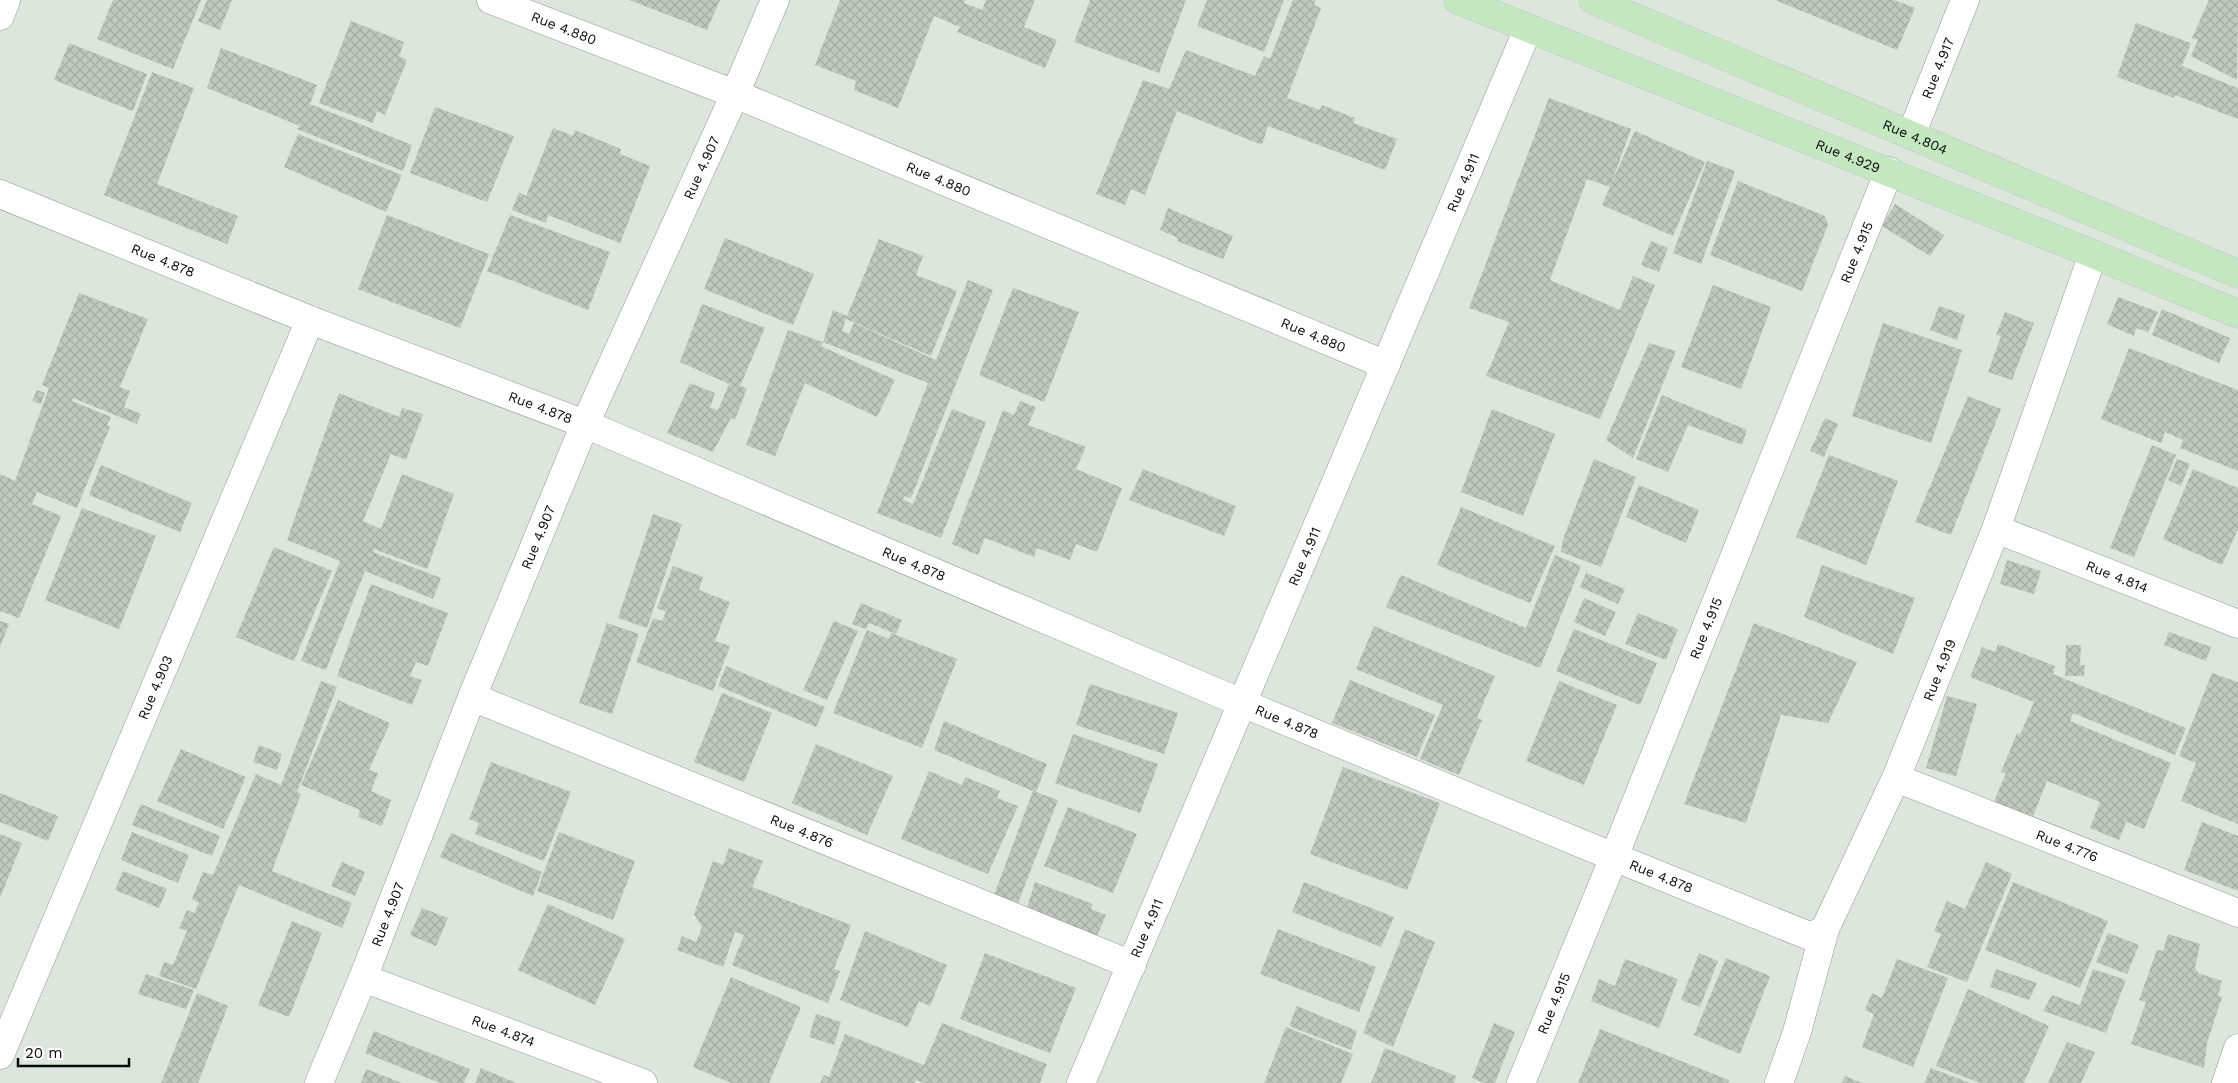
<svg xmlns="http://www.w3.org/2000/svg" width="2238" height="1083" viewBox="0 0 2238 1083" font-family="'Work Sans',sans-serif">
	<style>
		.building { fill: url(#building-cross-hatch) }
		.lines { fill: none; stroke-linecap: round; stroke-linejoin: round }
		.street-casing { stroke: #919990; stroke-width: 29 }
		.primary-casing { stroke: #c4c5c4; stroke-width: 29 }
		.street { stroke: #fff; stroke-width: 28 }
		.primary { stroke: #c5e7c1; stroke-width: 28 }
		.labels { text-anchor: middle; stroke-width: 5; stroke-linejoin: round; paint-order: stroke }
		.street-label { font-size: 14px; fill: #0a0d09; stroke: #fff }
	</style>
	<defs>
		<pattern id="building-cross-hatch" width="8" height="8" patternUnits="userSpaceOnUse" patternTransform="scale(1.25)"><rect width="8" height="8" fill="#c0c9bf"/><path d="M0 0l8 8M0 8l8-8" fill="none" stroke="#a4aba3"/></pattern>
	</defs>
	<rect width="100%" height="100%" fill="#dde6dc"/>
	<!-- building -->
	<g class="building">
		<polygon points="113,0 201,0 173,69 97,39"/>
		<polygon points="207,0 232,0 220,30 198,21"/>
		<polygon points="629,0 720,0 707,30"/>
		<polygon points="840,0 965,0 964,3 982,10 986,0 1035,0 1024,27 1057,40 1045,68 957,32 960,27 934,16 898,108 854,90 856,81 815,65"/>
		<polygon points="1090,0 1186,0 1159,73 1074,42"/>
		<polygon points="1207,0 1284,0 1264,52 1197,26"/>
		<polygon points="1293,0 1316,0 1314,5 1321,8 1287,98 1320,110 1322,105 1355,118 1353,123 1397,139 1385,170 1268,126 1262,145 1177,111 1145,195 1131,189 1125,205 1096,194 1143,80 1169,89 1186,50 1255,76 1264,56 1270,59"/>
		<polygon points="1775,0 1894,0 1915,8 1897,50"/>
		<polygon points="2209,0 2238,0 2237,80 2191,56 2198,40 2192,38"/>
		<polygon points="351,21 404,42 399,56 407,60 385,115 377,111 373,123 319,103"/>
		<polygon points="2136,23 2191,43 2182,66 2238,88 2238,119 2175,95 2174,98 2117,77"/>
		<polygon points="69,43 147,74 133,111 54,80"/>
		<polygon points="221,48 317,85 310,104 412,145 403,171 297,129 300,126 207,88"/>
		<polygon points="152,72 194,88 157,184 238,216 227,244 104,195"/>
		<polygon points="1549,98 1631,129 1611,184 1635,131 1705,162 1673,236 1602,205 1610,187 1587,179 1550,280 1620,310 1633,276 1655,285 1600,419 1486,376 1509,322 1469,308"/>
		<polygon points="435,107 514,136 487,202 410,173"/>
		<polygon points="553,128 573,136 575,130 621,149 620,154 650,166 620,243 548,215 546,223 512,210 519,192 526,196"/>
		<polygon points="298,134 402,175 386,212 284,167"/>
		<polygon points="1707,161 1735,171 1701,264 1673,253"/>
		<polygon points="1738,181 1825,216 1828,225 1802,291 1710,255"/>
		<polygon points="1895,204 1944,235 1930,256 1882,226"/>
		<polygon points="1168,208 1233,236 1223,259 1177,241 1178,238 1160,230"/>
		<polygon points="387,215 489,254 460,328 358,289"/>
		<polygon points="510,215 610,252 588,310 487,271"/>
		<polygon points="725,238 814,274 793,325 704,289"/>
		<polygon points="879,239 923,256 916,275 957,291 931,356 846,319 842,331 849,334 854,323 936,360 968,280 993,290 911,498 904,496 903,500 913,504 952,409 986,422 941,538 877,513 928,383 823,342 833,310 847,316"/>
		<polygon points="1651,241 1668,248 1659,272 1641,265"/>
		<polygon points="1713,285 1771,307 1741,389 1681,367"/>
		<polygon points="1013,288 1079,312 1044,402 979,375"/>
		<polygon points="79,293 148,319 120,387 130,391 124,407 141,414 137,424 73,398 72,401 111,417 107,425 110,427 77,508 37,492 32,504 61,516 19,618 0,611 0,474 15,481 49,388 42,385"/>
		<polygon points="2118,297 2158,312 2148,332 2136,328 2134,336 2107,324"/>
		<polygon points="702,304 765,328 740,386 747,388 735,420 731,418 713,452 667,433 690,383 715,393 710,408 718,410 729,384 680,362"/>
		<polygon points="1939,306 1965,315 1957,340 1930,330"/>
		<polygon points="2162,309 2230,338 2219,363 2152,335"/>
		<polygon points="2005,312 2034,323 2012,380 1988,372 2001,336 1996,335"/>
		<polygon points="1883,323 1962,350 1931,443 1852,416"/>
		<polygon points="788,330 823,342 821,346 895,380 877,417 805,383 775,456 746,445"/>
		<polygon points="1649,343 1676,351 1633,458 1606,440"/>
		<polygon points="2129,348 2238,390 2238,471 2180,448 2183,440 2165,432 2161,443 2101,419"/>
		<polygon points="37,390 45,393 41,404 32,401"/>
		<polygon points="339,393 399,417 402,408 423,414 406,460 391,454 363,521 381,529 402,474 454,494 427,569 374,549 373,552 441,578 433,599 365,571 326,670 301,661 340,561 287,540"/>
		<polygon points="1662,395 1747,430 1742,445 1688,425 1668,472 1636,459"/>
		<polygon points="1968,396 2001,409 1951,535 1915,522"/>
		<polygon points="1020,401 1036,407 1028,425 1086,447 1076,469 1122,488 1097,552 1076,544 1070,560 1037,548 1034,557 985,538 978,555 952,544 1003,410 1014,415"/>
		<polygon points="1492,409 1555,434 1523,516 1461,492"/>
		<polygon points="1825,418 1838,424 1824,457 1810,451"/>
		<polygon points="2152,445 2176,455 2134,557 2110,548"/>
		<polygon points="1829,455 1898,481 1866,565 1796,537"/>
		<polygon points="1594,459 1636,477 1601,567 1561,552 1563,539"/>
		<polygon points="2177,459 2190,464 2181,486 2168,480"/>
		<polygon points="101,465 192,503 180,532 89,495"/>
		<polygon points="1143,469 1236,506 1224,536 1129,500"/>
		<polygon points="2193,469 2238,488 2238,529 2222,565 2163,539"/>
		<polygon points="1639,485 1699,510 1686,543 1626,517"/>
		<polygon points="1461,507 1555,546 1530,603 1437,565"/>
		<polygon points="82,508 156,536 119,629 45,600"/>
		<polygon points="653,514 682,524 647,628 618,618"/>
		<polygon points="274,547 332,571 294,661 236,637"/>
		<polygon points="1555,555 1581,566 1540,668 1386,607 1401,575 1526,628"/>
		<polygon points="2007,560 2041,571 2034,594 2000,584"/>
		<polygon points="1822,565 1915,598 1893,654 1804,617"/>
		<polygon points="673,566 703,577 699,590 730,602 715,641 730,646 713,691 636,662 653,618 662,621 666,612 657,608"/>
		<polygon points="1586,573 1625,589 1618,604 1580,587"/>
		<polygon points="371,584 448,613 428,666 416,662 410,676 422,680 412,705 337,676"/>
		<polygon points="1584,598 1616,612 1605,636 1574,622"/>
		<polygon points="861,603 902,620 896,634 869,623 866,629 852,624"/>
		<polygon points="1638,613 1678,629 1666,660 1625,644"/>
		<polygon points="0,621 9,624 0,647"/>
		<polygon points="834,621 858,631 827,700 803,690"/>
		<polygon points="607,623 639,634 612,714 579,703"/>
		<polygon points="1754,623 1857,662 1828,723 1781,715 1746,823 1684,804"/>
		<polygon points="1374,626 1495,676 1477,718 1482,720 1459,775 1420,759 1443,705 1356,669"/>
		<polygon points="1574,629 1657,663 1640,705 1556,671"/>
		<polygon points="867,630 889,639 891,633 957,659 922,748 833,713"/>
		<polygon points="2169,632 2211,647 2206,661 2164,645"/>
		<polygon points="1998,644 2055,666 2053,674 2186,728 2175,755 2073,713 2070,721 2171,763 2144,829 2126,822 2119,840 2090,828 2100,802 2047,781 2032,819 1993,804 2006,773 2001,772 2017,733 2020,735 2034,702 1970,677 1982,647 1995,652"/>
		<polygon points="2066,645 2081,645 2080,665 2085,665 2084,676 2065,676"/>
		<polygon points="726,666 825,707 816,727 718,686"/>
		<polygon points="2212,673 2238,682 2238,824 2181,801 2196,763 2179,756"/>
		<polygon points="1350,680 1435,715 1417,757 1332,723"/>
		<polygon points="321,681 337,687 297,792 301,794 272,871 352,903 342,928 239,885 196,989 159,976 164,962 173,965 187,931 179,928 187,910 194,913 199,903 192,899 203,872 213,875 256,774 281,785"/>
		<polygon points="1559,681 1617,705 1584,785 1526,761"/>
		<polygon points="1090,684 1178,713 1164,754 1076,725"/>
		<polygon points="722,693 772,713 744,782 694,762"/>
		<polygon points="1947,696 1977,704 1956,776 1926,768"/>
		<polygon points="338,700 390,723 369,770 378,773 371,791 391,800 382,826 358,817 360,810 301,785"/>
		<polygon points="944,721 1047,764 1036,792 1058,800 1018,903 994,895 1033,791 934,750"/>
		<polygon points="1073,734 1158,764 1140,813 1055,783"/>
		<polygon points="816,744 893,776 867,835 792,803"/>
		<polygon points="259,745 282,754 277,770 253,762"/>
		<polygon points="181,749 246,777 223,829 157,801"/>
		<polygon points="491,762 571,792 544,861 475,834 479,823 469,819"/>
		<polygon points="1343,767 1440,803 1407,890 1310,854"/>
		<polygon points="929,771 962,785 965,777 1000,791 997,798 1018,806 988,874 901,839"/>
		<polygon points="0,793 58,816 48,841 0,822"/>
		<polygon points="141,804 220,836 212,856 132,825"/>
		<polygon points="1068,807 1137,834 1113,893 1044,866"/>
		<polygon points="2202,822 2238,836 2238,891 2184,870"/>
		<polygon points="132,832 189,855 178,883 121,860"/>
		<polygon points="559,832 635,861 613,920 537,891"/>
		<polygon points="451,833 542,872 533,896 440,857"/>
		<polygon points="0,834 22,843 0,898"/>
		<polygon points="729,848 763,861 752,887 851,925 834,969 840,971 828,1003 732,965 744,935 735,932 723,967 677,950 682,936 696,942 702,927 694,914 713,861 723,865"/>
		<polygon points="342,862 365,872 355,896 331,886"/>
		<polygon points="1986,862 2012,874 1967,982 1927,967 1941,934 1934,931 1947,901 1965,909"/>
		<polygon points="123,871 167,889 159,908 115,890"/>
		<polygon points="1035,882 1093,904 1091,909 1106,915 1096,938 1026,911"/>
		<polygon points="1304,882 1394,917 1381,947 1292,912"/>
		<polygon points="2013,882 2108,921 2080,988 1985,950"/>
		<polygon points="548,904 625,939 595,1005 518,970"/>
		<polygon points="422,908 448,918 436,946 410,935"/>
		<polygon points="292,921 322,933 289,1017 258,1005"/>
		<polygon points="1278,929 1376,967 1359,1012 1260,974"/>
		<polygon points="1405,929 1435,942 1393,1047 1363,1033"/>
		<polygon points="865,931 947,965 930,1006 919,1001 908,1027 840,1000"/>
		<polygon points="2108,933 2139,945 2127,974 2096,962"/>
		<polygon points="2168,934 2200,944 2195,968 2198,973 2222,981 2218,995 2222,997 2207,1043 2204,1068 2131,1044 2146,1002 2139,1000 2157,950 2163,951"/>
		<polygon points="985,953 1076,988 1050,1053 960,1019"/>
		<polygon points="1699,953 1718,961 1700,1007 1681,1000"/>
		<polygon points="1726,958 1770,976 1740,1054 1694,1035"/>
		<polygon points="1625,959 1678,979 1659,1028 1591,1001 1599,979 1615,986"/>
		<polygon points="1897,959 1948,978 1913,1067 1862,1047 1874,1014 1865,1010 1872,993 1882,998"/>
		<polygon points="1996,969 2037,983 2029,1000 1990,987"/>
		<polygon points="2093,969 2126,980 2106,1033 2043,1011 2052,995 2080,1005"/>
		<polygon points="146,974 194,990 186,1009 138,994"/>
		<polygon points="731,977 801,1007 769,1083 731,1083 693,1067"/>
		<polygon points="1968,989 2049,1026 2024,1083 1980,1083 1936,1066"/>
		<polygon points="197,993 228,1006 198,1083 161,1083"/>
		<polygon points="1297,1006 1357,1031 1351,1050 1289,1026"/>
		<polygon points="816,1014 841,1022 834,1045 809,1037"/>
		<polygon points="942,1023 1047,1064 1040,1083 924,1083 916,1080 915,1083 820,1083 824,1075 829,1077 845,1034 924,1065"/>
		<polygon points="1494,1023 1515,1032 1495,1083 1484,1083 1472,1078"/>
		<polygon points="1286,1027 1353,1054 1341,1083 1264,1083"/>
		<polygon points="1600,1029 1729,1080 1728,1083 1578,1083"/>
		<polygon points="374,1031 470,1069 464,1083 440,1083 365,1053"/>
		<polygon points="2067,1042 2095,1052 2081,1083 2048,1083"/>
		<polygon points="1385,1048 1456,1076 1454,1083 1371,1083"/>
		<polygon points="481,1068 516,1083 475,1083"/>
		<polygon points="1931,1068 1970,1083 1924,1083"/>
		<polygon points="366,1069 402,1083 361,1083"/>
		<polygon points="1845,1076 1862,1083 1842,1083"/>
	</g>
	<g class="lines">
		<!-- street casing -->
		<g class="street-casing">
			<g id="street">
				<path id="s1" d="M491,0l244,94 651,271"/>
				<polyline points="0,16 6,0"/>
				<path id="s2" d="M1911,135l54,-135"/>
				<path id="s3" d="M0,194l310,126 275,104 657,279 372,154 198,80 13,-8"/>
				<path id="s4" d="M1996,529l242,95"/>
				<path id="s5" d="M472,697l660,268"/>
				<path id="s6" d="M1896,778l342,135"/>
				<path id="s7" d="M363,978l280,105"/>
				<path id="s8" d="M0,1055l310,-735"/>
				<path id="s9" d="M319,1083l44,-105 109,-281 113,-273 150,-330 40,-94"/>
				<path id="s10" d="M1081,1083l447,-1054"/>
				<path id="s11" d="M1521,1083l93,-226 275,-686"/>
				<path id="s12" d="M1779,1083l18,-51 28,-103 71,-151 100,-249 97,-275"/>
				<polyline points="2226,1083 2238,1048"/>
			</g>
		</g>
		<!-- primary casing -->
		<g class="primary-casing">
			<g id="primary">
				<path id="s13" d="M1458,0l635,254 145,60"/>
				<path id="s14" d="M1593,0l645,274"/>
			</g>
		</g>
		<!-- street -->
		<use href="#street" class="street"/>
		<!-- primary -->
		<use href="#primary" class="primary"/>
	</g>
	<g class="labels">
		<!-- street labels -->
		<g class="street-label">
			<text dy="5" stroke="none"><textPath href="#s1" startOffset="78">Rue 4.880</textPath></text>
			<text dy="5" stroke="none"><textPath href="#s2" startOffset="72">Rue 4.917</textPath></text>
			<text dy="5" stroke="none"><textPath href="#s14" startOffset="350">Rue 4.804</textPath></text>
			<text dy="5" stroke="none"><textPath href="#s13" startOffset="420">Rue 4.929</textPath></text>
			<text dy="5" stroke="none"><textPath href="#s9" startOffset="992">Rue 4.907</textPath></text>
			<text dy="5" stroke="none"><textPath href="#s1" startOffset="482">Rue 4.880</textPath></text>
			<text dy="5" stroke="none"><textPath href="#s10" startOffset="978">Rue 4.911</textPath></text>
			<text dy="5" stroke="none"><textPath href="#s11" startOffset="896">Rue 4.915</textPath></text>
			<text dy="5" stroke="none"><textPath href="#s3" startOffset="176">Rue 4.878</textPath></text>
			<text dy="5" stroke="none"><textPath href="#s1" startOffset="888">Rue 4.880</textPath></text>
			<text dy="5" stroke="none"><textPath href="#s3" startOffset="581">Rue 4.878</textPath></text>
			<text dy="5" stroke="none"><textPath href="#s9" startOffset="588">Rue 4.907</textPath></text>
			<text dy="5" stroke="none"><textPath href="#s10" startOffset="572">Rue 4.911</textPath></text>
			<text dy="5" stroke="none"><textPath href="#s3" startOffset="986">Rue 4.878</textPath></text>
			<text dy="5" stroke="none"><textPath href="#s4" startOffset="130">Rue 4.814</textPath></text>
			<text dy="5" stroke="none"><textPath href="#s11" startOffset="491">Rue 4.915</textPath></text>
			<text dy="5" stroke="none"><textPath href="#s12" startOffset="444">Rue 4.919</textPath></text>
			<text dy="5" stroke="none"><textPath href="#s8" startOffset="399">Rue 4.903</textPath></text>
			<text dy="5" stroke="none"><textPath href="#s3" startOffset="1391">Rue 4.878</textPath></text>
			<text dy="5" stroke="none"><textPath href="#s5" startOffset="356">Rue 4.876</textPath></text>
			<text dy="5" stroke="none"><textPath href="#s6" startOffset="184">Rue 4.776</textPath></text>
			<text dy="5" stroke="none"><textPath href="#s3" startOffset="1796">Rue 4.878</textPath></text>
			<text dy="5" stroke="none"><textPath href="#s9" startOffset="182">Rue 4.907</textPath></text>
			<text dy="5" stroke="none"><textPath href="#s10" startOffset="168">Rue 4.911</textPath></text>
			<text dy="5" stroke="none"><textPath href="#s11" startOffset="86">Rue 4.915</textPath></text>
			<text dy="5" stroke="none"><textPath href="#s7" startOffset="150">Rue 4.874</textPath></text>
		</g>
	</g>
	<!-- scale -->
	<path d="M18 1058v8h111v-8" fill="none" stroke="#0a0d09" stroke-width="2.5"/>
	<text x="25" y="1058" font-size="15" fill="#0a0d09" stroke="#ffffff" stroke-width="4" paint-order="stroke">20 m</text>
</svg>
